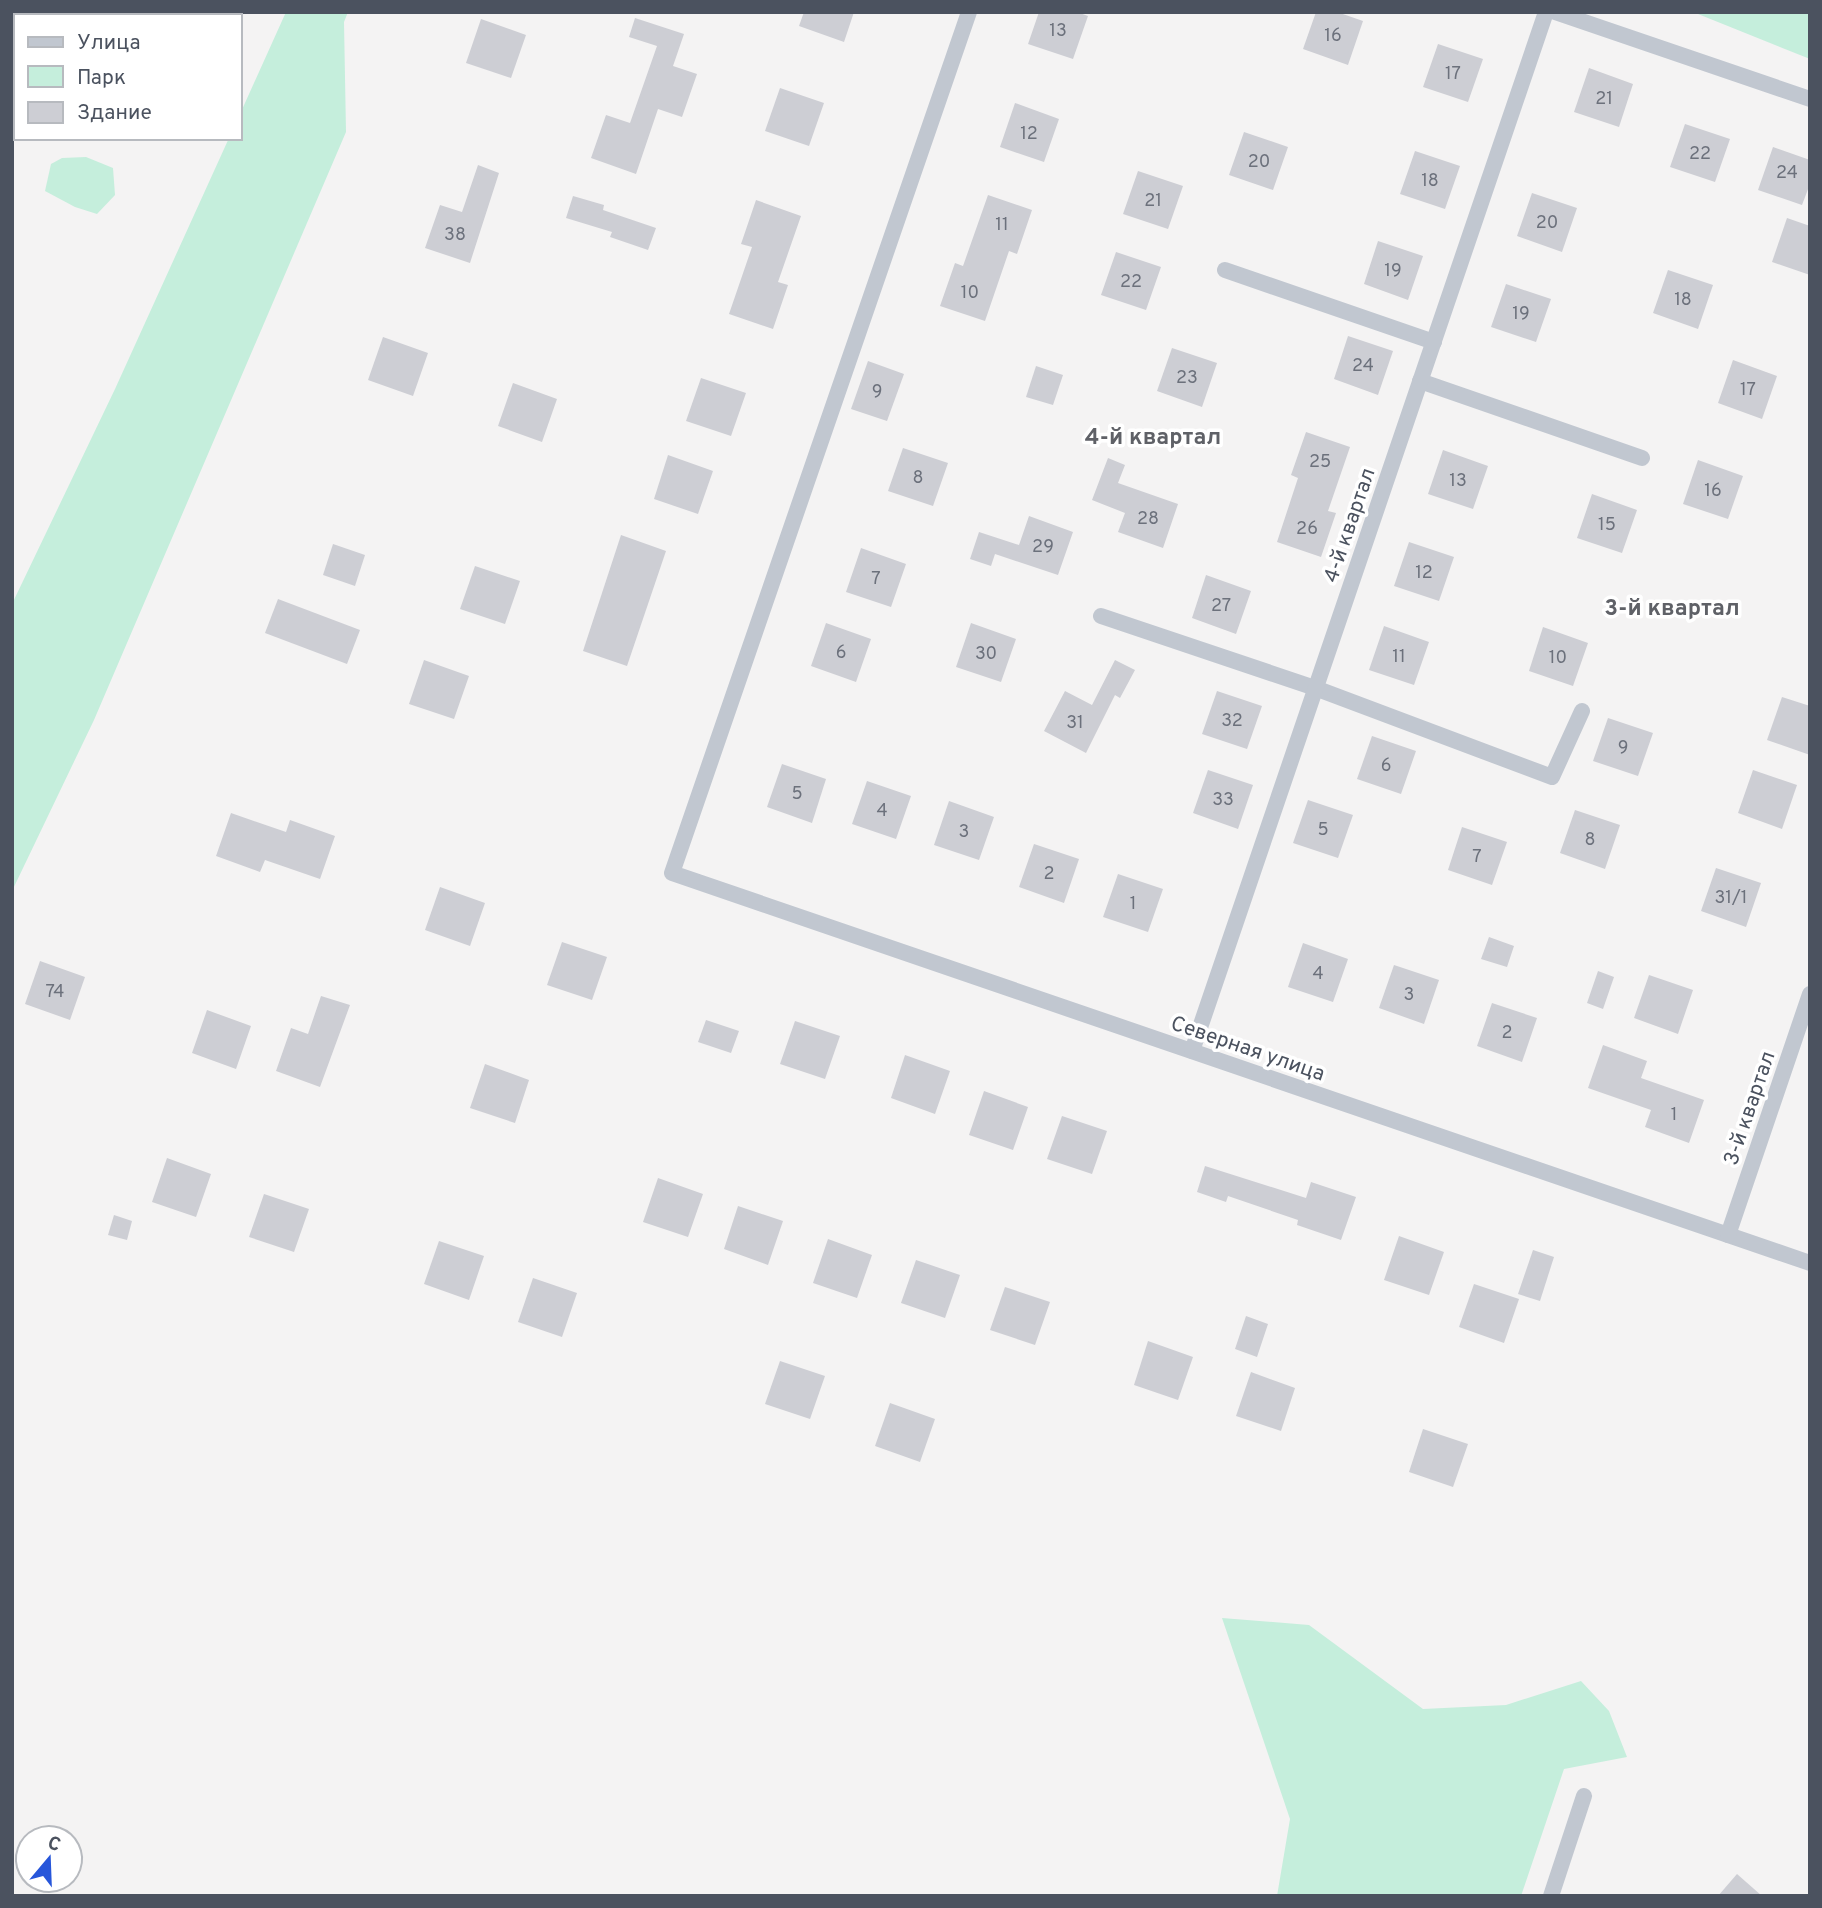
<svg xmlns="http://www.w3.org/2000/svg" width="1822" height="1908" viewBox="0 0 1822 1908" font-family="Overpass,sans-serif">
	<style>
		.green { fill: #c5eedc }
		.building { fill: #cdced4 }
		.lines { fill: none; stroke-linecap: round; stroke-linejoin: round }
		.minor { stroke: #c1c7d0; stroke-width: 16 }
		.labels { text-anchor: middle; stroke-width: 7; stroke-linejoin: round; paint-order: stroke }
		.number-label { font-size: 18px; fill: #6c717c }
		.street-label { font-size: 21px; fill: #4b525f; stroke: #fff }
		.neighbourhood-label { font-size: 23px; font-weight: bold; fill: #5f6167; stroke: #fff }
	</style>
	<rect width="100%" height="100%" fill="#f4f3f3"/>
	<!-- green -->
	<g class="green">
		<polygon points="286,12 348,12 344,22 346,132 94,720 12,891 12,604 115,389 229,138 240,138 240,114"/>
		<polygon points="1693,12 1810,12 1810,59"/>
		<polygon points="86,157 113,168 115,195 97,214 75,207 45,191 51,164 62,158"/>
		<polygon points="1222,1618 1309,1625 1423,1709 1506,1705 1581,1681 1609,1711 1627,1757 1564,1769 1521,1896 1277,1896 1290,1819"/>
	</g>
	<!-- building -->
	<g class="building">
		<polygon points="804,12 854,12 844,42 799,26"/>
		<polygon points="1039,12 1077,12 1088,16 1073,59 1028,44"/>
		<polygon points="1316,12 1337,12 1363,21 1348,65 1303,49"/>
		<polygon points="635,18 684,34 673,66 697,74 682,117 658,109 636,174 591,158 606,115 630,123 657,46 629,37"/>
		<polygon points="481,19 526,35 511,78 466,63"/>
		<polygon points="1438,44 1483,59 1468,102 1423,87"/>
		<polygon points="1589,68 1633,84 1619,127 1574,112"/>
		<polygon points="780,88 824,103 809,146 765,131"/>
		<polygon points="1015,103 1059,119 1044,162 1000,147"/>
		<polygon points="1685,124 1730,139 1715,182 1670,167"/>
		<polygon points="1244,132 1288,147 1273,190 1229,175"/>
		<polygon points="1773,147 1810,160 1810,184 1802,205 1758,190"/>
		<polygon points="1415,151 1460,166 1445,209 1400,194"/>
		<polygon points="478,165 499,173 470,263 425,248 440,205 462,212"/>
		<polygon points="1138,171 1183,186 1168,229 1123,214"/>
		<polygon points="1532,193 1577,208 1562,252 1517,236"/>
		<polygon points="988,195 1032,210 1017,254 1009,251 985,321 940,306 955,263 963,266"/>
		<polygon points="573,196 604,205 603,210 656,228 648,250 610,237 612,232 566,218"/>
		<polygon points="756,200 801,216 778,282 788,285 773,329 729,314 752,247 741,244"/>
		<polygon points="1787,218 1810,226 1810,275 1772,262"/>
		<polygon points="1378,241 1423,256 1408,300 1364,284"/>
		<polygon points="1116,252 1161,267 1146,310 1101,295"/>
		<polygon points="1668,270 1713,285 1698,329 1653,313"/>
		<polygon points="1506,284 1551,299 1536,342 1491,327"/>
		<polygon points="1348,336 1393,351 1378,395 1334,379"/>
		<polygon points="383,337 428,353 413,396 368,380"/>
		<polygon points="1172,348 1217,363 1202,407 1157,391"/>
		<polygon points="1733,360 1777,376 1762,419 1718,403"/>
		<polygon points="868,361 904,374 887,421 851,409"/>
		<polygon points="1036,366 1063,375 1053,405 1026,397"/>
		<polygon points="701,378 746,393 731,436 686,421"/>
		<polygon points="513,383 557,399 542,442 498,426"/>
		<polygon points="1306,432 1350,447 1328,511 1336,513 1321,557 1277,542 1298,478 1291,475"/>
		<polygon points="903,448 948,463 933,506 888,491"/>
		<polygon points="1443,450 1488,466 1473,509 1428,494"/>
		<polygon points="668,455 713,471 698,514 654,499"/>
		<polygon points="1108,458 1125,465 1118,483 1178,504 1163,548 1118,532 1125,513 1092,500"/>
		<polygon points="1698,460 1743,476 1728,519 1683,504"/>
		<polygon points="1592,494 1637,510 1622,553 1577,538"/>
		<polygon points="1029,516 1073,532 1058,575 995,554 991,566 970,559 979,532 1019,545"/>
		<polygon points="621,535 666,551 627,666 583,651"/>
		<polygon points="1409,542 1454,557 1439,601 1394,586"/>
		<polygon points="333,544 365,555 355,586 323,575"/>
		<polygon points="861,548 906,564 891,607 846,592"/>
		<polygon points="475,566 520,581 505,624 460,609"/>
		<polygon points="1206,575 1251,591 1236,634 1192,618"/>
		<polygon points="278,599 360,630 347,664 265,633"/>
		<polygon points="826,623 871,639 856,682 811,666"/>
		<polygon points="971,623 1016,639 1001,682 956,667"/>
		<polygon points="1384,626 1429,642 1414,685 1369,670"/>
		<polygon points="1543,627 1588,643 1573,686 1529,671"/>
		<polygon points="424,660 469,676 454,719 409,704"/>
		<polygon points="1115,660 1135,670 1120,698 1115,695 1086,753 1044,731 1065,691 1092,705"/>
		<polygon points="1217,691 1262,706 1247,749 1202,734"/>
		<polygon points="1782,697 1810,706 1810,755 1767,740"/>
		<polygon points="1608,718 1653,733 1638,776 1593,761"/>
		<polygon points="1372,736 1416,751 1401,794 1357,779"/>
		<polygon points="782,764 826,779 812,823 767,807"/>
		<polygon points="1208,770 1253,785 1238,829 1193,813"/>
		<polygon points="1753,770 1797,785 1782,829 1738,813"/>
		<polygon points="867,781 911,796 896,839 852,824"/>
		<polygon points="1308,800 1353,815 1338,858 1293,843"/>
		<polygon points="949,801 994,817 979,860 934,845"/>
		<polygon points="1575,810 1620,825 1605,869 1560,853"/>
		<polygon points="231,813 286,832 290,820 335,836 320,879 265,860 260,872 216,856"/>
		<polygon points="1462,827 1507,842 1492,885 1448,870"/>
		<polygon points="1034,844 1079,859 1064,903 1019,887"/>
		<polygon points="1716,868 1761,883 1746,927 1701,911"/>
		<polygon points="1118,874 1163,889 1148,932 1103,917"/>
		<polygon points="440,887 485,903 470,946 425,930"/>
		<polygon points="1489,937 1514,946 1507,967 1481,959"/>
		<polygon points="562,942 607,957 592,1000 547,985"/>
		<polygon points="1303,943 1348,959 1333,1002 1288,987"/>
		<polygon points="40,961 85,977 70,1020 25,1004"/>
		<polygon points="1394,965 1439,980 1424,1024 1379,1008"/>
		<polygon points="1598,971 1614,977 1603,1009 1587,1003"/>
		<polygon points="1649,975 1693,990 1678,1034 1634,1018"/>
		<polygon points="321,996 350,1005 320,1087 276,1071 291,1028 308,1034"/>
		<polygon points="1492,1003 1537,1018 1522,1062 1477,1046"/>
		<polygon points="207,1010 251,1026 236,1069 192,1053"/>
		<polygon points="706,1020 739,1031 731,1053 698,1042"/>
		<polygon points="795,1021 840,1036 825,1079 780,1064"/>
		<polygon points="1603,1045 1647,1061 1641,1078 1704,1100 1689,1143 1645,1127 1651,1110 1588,1088"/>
		<polygon points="905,1055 950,1071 935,1114 891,1098"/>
		<polygon points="485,1064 529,1080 515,1123 470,1108"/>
		<polygon points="984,1091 1028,1107 1013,1150 969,1135"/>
		<polygon points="1062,1116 1107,1131 1092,1174 1047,1159"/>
		<polygon points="167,1158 211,1174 196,1217 152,1202"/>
		<polygon points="1205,1166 1306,1198 1311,1182 1356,1197 1341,1240 1297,1225 1298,1220 1228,1196 1226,1202 1197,1192"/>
		<polygon points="658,1178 703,1194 688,1237 643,1222"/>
		<polygon points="264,1194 309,1209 294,1252 249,1237"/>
		<polygon points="738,1206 783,1221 768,1265 724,1249"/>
		<polygon points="114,1215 132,1221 127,1240 108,1235"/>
		<polygon points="1399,1236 1444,1252 1429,1295 1384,1280"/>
		<polygon points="828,1239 872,1255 857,1298 813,1283"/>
		<polygon points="439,1241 484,1256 469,1300 424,1284"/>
		<polygon points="1533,1250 1554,1257 1540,1301 1518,1294"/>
		<polygon points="916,1260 960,1275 945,1318 901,1303"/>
		<polygon points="533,1278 577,1293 562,1337 518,1322"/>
		<polygon points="1474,1284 1519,1299 1504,1343 1459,1327"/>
		<polygon points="1005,1287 1050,1302 1035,1345 990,1330"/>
		<polygon points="1246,1316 1268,1324 1257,1357 1235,1349"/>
		<polygon points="1148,1341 1193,1357 1178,1400 1134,1385"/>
		<polygon points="780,1361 825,1376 810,1419 765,1404"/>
		<polygon points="1251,1372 1295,1388 1281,1431 1236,1416"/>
		<polygon points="890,1403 935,1419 920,1462 875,1446"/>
		<polygon points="1423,1429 1468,1444 1453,1487 1409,1472"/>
		<polygon points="1737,1874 1762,1896 1718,1896"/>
	</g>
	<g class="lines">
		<!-- minor -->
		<g class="minor">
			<polyline points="969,12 672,873 1810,1263"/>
			<polyline points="1555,12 1810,99"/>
			<polyline points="1225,270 1434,342"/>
			<polyline points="1420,381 1642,458"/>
			<polyline points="1101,616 1315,688 1552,777 1582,711"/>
			<polyline points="1192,1051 1546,12"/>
			<polyline points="1728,1235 1810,994"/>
			<polyline points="1551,1896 1584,1796"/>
		</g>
	</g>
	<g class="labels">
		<!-- number labels -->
		<g class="number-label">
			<text x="1058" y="36">13</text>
			<text x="1333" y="41">16</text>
			<text x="1453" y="79">17</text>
			<text x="1604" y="104">21</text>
			<text x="1029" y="139">12</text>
			<text x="1700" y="159">22</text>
			<text x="1259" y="167">20</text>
			<text x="1787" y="178">24</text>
			<text x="1430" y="186">18</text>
			<text x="1153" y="206">21</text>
			<text x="1547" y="228">20</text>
			<text x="1002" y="230">11</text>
			<text x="455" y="240">38</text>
			<text x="1393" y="276">19</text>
			<text x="1131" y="287">22</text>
			<text x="970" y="298">10</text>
			<text x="1683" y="305">18</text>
			<text x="1521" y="319">19</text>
			<text x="1363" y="371">24</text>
			<text x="1187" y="383">23</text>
			<text x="1748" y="395">17</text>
			<text x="877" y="397">9</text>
			<text x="1320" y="467">25</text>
			<text x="918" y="483">8</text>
			<text x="1458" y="486">13</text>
			<text x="1713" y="496">16</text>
			<text x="1148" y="524">28</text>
			<text x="1607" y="530">15</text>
			<text x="1307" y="534">26</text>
			<text x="1043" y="552">29</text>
			<text x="1424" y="578">12</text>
			<text x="876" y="584">7</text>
			<text x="1221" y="611">27</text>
			<text x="841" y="658">6</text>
			<text x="986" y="659">30</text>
			<text x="1399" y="662">11</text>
			<text x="1558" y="663">10</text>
			<text x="1232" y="726">32</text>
			<text x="1075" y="728">31</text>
			<text x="1623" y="753">9</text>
			<text x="1386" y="771">6</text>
			<text x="797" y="799">5</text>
			<text x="1223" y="805">33</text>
			<text x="882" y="816">4</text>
			<text x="1323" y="835">5</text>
			<text x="964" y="837">3</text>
			<text x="1590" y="845">8</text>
			<text x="1477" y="862">7</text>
			<text x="1049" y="879">2</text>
			<text x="1731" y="903">31/1</text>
			<text x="1133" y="909">1</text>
			<text x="1318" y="979">4</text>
			<text x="55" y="997">74</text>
			<text x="1409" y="1000">3</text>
			<text x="1507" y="1038">2</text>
			<text x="1674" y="1120">1</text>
		</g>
		<!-- street labels -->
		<g class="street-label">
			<text transform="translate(1349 525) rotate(-71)" y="7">4-й квартал</text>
			<text transform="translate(1248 1048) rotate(19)" y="7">Северная улица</text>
			<text transform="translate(1749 1108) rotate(-71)" y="7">3-й квартал</text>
		</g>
		<!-- neighbourhood labels -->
		<g class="neighbourhood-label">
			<text x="1153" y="444">4-й квартал</text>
			<text x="1672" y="615">3-й квартал</text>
		</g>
	</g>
	<!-- border -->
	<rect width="1822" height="1908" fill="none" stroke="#4b525f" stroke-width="28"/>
	<!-- legend -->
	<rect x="14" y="14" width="228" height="126" fill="#ffffff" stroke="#b7babf" stroke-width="2"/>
	<rect x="28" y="37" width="35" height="10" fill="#c1c7d0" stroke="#b7babf" stroke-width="2"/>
	<text x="77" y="49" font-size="21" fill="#4b525f">Улица</text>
	<rect x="28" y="66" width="35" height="21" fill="#c5eedc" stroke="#b7babf" stroke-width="2"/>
	<text x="77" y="84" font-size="21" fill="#4b525f">Парк</text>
	<rect x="28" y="102" width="35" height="21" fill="#cdced4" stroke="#b7babf" stroke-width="2"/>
	<text x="77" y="119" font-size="21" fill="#4b525f">Здание</text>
	<!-- north arrow -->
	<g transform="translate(49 1859) rotate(19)"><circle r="33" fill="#ffffff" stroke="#b7babf" stroke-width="2"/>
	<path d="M0-5L12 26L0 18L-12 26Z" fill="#2756da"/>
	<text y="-10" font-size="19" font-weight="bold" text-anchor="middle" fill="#4b525f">С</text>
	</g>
</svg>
